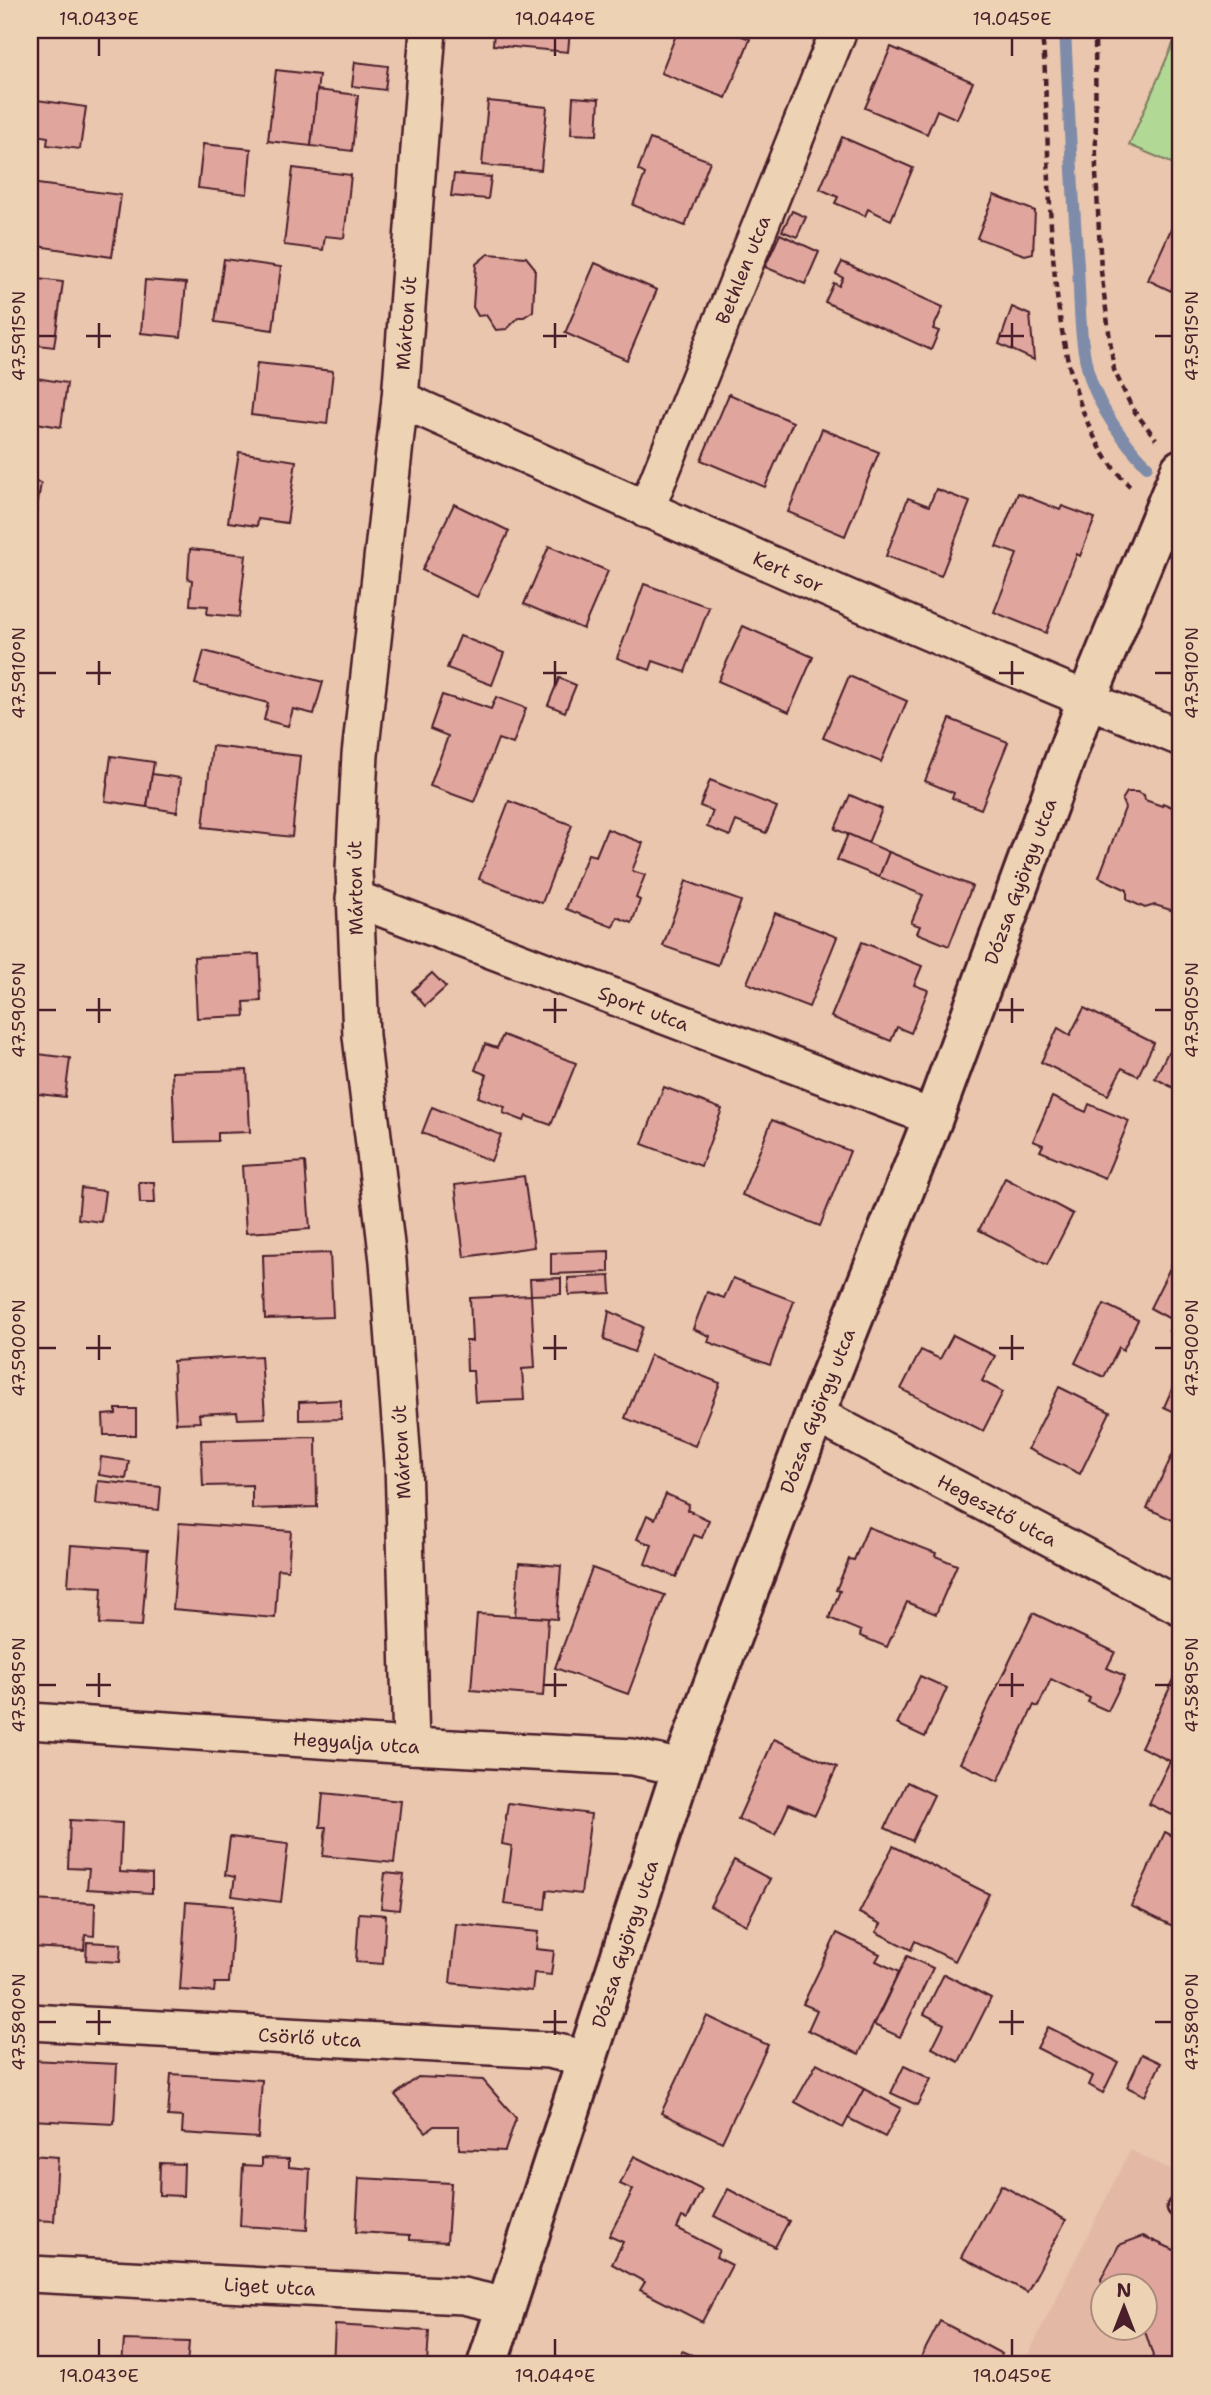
<svg xmlns="http://www.w3.org/2000/svg" width="1211" height="2395" viewBox="0 0 1211 2395" font-family="'Shantell Sans',sans-serif">
	<style>
		.built { fill: #e3b9a6; fill-rule: evenodd }
		.green { fill: #b1d995; stroke: #7e7c60; stroke-width: 2 }
		.lines { fill: none; stroke-linecap: round; stroke-linejoin: round }
		.stream { stroke: #7e8caa; stroke-width: 12 }
		.building { fill: #e0a69d; stroke: #4a1f2b; stroke-width: 2 }
		.service-casing { stroke: #4a1f2b; stroke-width: 23 }
		.minor-casing { stroke: #4a1f2b; stroke-width: 40 }
		.tertiary-casing { stroke: #4a1f2b; stroke-width: 44 }
		.path { stroke: #4a1f2b; stroke-width: 4.5; stroke-dasharray: 7 5; stroke-linecap: butt }
		.service { stroke: #edd3b4; stroke-width: 18 }
		.minor { stroke: #edd3b4; stroke-width: 35 }
		.tertiary { stroke: #edd3b4; stroke-width: 38 }
		.ticks { fill: none; stroke: #4a1f2b; stroke-width: 2.5 }
		.labels { text-anchor: middle; stroke-width: 7; stroke-linejoin: round; paint-order: stroke }
		.street-label { font-size: 19px; fill: #4a1f2b; stroke: #edd3b4 }
		.neatline { fill: none; stroke: #4a1f2b; stroke-width: 2.5 }
		.ticks-label { font-size: 18px; text-anchor: middle; fill: #4a1f2b }
	</style>
	<rect width="100%" height="100%" fill="#e9c6ad"/>
	<filter id="ink" filterUnits="userSpaceOnUse"><feTurbulence type="fractalNoise" baseFrequency=".0143" numOctaves="2"/><feDisplacementMap in="SourceGraphic" scale="14" xChannelSelector="R" yChannelSelector="G"/><feConvolveMatrix kernelMatrix="1 2 1 2 8 2 1 2 1" color-interpolation-filters="sRGB"/></filter>
	<g filter="url(#ink)">
		<!-- built -->
		<path class="built" d="M1130,2150l51,25v190h-158zM1102,2286h42v42h-42z"/>
		<!-- green -->
		<polygon class="green" points="1179,30 1181,30 1181,167 1129,145"/>
		<g class="lines">
			<!-- stream -->
			<path class="stream" d="M1065,30c4,78 7,157 13,235 2,38 1,80 13,116 12,33 32,60 56,85"/>
		</g>
		<!-- building -->
		<g class="building">
			<polygon points="494,30 570,30 568,52 493,45"/>
			<polygon points="678,30 726,30 750,39 726,98 661,73"/>
			<polygon points="891,47 973,82 957,119 937,110 927,134 865,108"/>
			<polygon points="355,62 388,66 385,90 352,86"/>
			<polygon points="276,70 319,75 311,146 268,141"/>
			<polygon points="317,90 358,95 352,151 311,146"/>
			<polygon points="573,97 599,99 597,135 571,134"/>
			<polygon points="30,99 86,107 80,149 47,145 48,137 30,134"/>
			<polygon points="488,101 547,107 541,170 482,165"/>
			<polygon points="842,137 913,168 891,220 868,209 865,216 835,203 838,197 820,189"/>
			<polygon points="650,139 710,161 685,226 633,205 645,174 638,170"/>
			<polygon points="203,144 251,149 247,194 198,188"/>
			<polygon points="293,168 351,175 344,238 325,236 323,250 284,245"/>
			<polygon points="454,174 491,177 488,199 451,196"/>
			<polygon points="30,183 121,195 112,257 30,245"/>
			<polygon points="994,195 1035,211 1033,253 1025,255 977,238"/>
			<polygon points="792,211 806,217 797,237 782,231"/>
			<polygon points="1172,227 1181,231 1181,269 1171,291 1148,280"/>
			<polygon points="780,234 819,252 805,284 765,267"/>
			<polygon points="488,254 526,257 535,268 533,311 524,317 519,317 507,329 496,330 486,315 478,316 473,307 476,264"/>
			<polygon points="224,259 281,267 273,330 215,322"/>
			<polygon points="842,262 943,307 933,329 939,331 931,350 825,302 834,283 839,286 843,278 836,274"/>
			<polygon points="595,263 657,290 627,360 565,333"/>
			<polygon points="30,278 63,282 54,347 30,344"/>
			<polygon points="145,280 186,283 181,337 141,333"/>
			<polygon points="1012,307 1030,315 1034,360 999,344"/>
			<polygon points="257,363 333,371 327,424 251,415"/>
			<polygon points="30,377 67,383 61,427 30,422 30,425"/>
			<polygon points="729,394 793,422 765,487 701,460"/>
			<polygon points="822,429 879,452 845,536 788,512"/>
			<polygon points="239,452 296,461 287,523 258,519 257,526 228,522"/>
			<polygon points="30,481 41,483 32,537 30,536"/>
			<polygon points="936,489 970,502 941,576 886,556 908,498 929,506"/>
			<polygon points="1018,493 1060,510 1062,506 1095,518 1080,556 1077,554 1046,633 994,612 1017,554 996,547"/>
			<polygon points="454,504 509,531 477,597 422,570"/>
			<polygon points="549,546 608,571 583,629 524,604"/>
			<polygon points="190,549 246,555 239,617 207,614 208,606 190,605 192,580 188,579"/>
			<polygon points="644,584 709,607 685,672 653,661 650,670 617,658"/>
			<polygon points="743,626 813,657 789,712 718,681"/>
			<polygon points="460,636 504,653 492,685 447,668"/>
			<polygon points="204,651 323,682 314,714 293,709 288,726 264,720 268,703 195,684"/>
			<polygon points="849,676 907,701 881,762 823,738"/>
			<polygon points="559,678 576,685 565,712 548,705"/>
			<polygon points="442,695 461,701 462,699 491,709 496,697 526,708 513,744 498,739 474,802 430,786 448,736 430,729"/>
			<polygon points="950,719 1008,742 981,809 952,798 954,793 925,781"/>
			<polygon points="212,746 300,756 292,837 203,827"/>
			<polygon points="111,756 154,762 147,807 105,801"/>
			<polygon points="152,774 181,778 177,812 147,807"/>
			<polygon points="710,780 777,807 766,833 736,821 730,836 707,827 713,811 700,806"/>
			<polygon points="1127,792 1137,792 1144,795 1145,800 1162,806 1163,803 1181,811 1181,901 1177,912 1155,905 1145,908 1132,902 1127,900 1127,890 1099,877 1125,808 1122,800"/>
			<polygon points="850,795 882,809 868,843 835,829"/>
			<polygon points="509,801 572,825 542,903 479,879"/>
			<polygon points="607,829 643,843 632,871 645,875 636,898 640,900 632,923 617,917 613,927 566,909 588,854 596,856"/>
			<polygon points="848,834 889,852 879,877 837,860"/>
			<polygon points="889,852 972,886 949,946 917,933 920,926 911,923 923,895 879,877"/>
			<polygon points="686,881 741,901 718,965 663,946"/>
			<polygon points="775,913 837,937 809,1007 747,983"/>
			<polygon points="862,942 922,966 914,985 928,990 911,1033 897,1027 891,1041 831,1017"/>
			<polygon points="259,954 261,1001 244,1002 245,1016 197,1018 194,957"/>
			<polygon points="432,973 446,987 425,1006 412,991"/>
			<polygon points="1084,1008 1154,1043 1138,1076 1122,1068 1108,1095 1041,1062 1058,1028 1070,1035"/>
			<polygon points="503,1035 576,1063 551,1125 526,1116 524,1121 503,1113 505,1107 478,1097 487,1075 475,1070 485,1044 497,1048"/>
			<polygon points="1168,1052 1181,1059 1181,1092 1155,1078"/>
			<polygon points="30,1053 70,1058 65,1097 30,1093"/>
			<polygon points="247,1070 250,1132 218,1133 218,1141 175,1142 172,1072"/>
			<polygon points="664,1087 722,1109 701,1166 642,1144"/>
			<polygon points="1052,1097 1086,1112 1089,1104 1129,1121 1105,1178 1040,1151 1043,1145 1033,1141"/>
			<polygon points="432,1107 501,1135 491,1161 422,1133"/>
			<polygon points="772,1120 850,1151 820,1226 742,1195"/>
			<polygon points="305,1162 310,1229 246,1233 242,1166"/>
			<polygon points="524,1176 534,1247 464,1257 455,1185"/>
			<polygon points="1005,1178 1073,1214 1047,1265 979,1230"/>
			<polygon points="139,1182 154,1182 155,1203 140,1203"/>
			<polygon points="81,1188 105,1191 101,1222 78,1219"/>
			<polygon points="1181,1246 1181,1337 1169,1331 1174,1321 1150,1308"/>
			<polygon points="609,1251 609,1272 551,1274 551,1253"/>
			<polygon points="330,1253 333,1317 265,1319 263,1255"/>
			<polygon points="610,1276 611,1293 569,1295 568,1278"/>
			<polygon points="561,1278 561,1294 531,1295 530,1279"/>
			<polygon points="733,1278 794,1301 770,1365 708,1342 710,1336 693,1329 707,1292 724,1298"/>
			<polygon points="531,1295 535,1368 522,1369 524,1400 475,1402 473,1371 467,1371 466,1341 472,1341 470,1298"/>
			<polygon points="1104,1304 1138,1320 1123,1350 1119,1347 1104,1377 1075,1363"/>
			<polygon points="609,1311 643,1327 634,1352 604,1340"/>
			<polygon points="953,1335 995,1356 982,1381 1003,1392 983,1431 901,1389 921,1350 940,1359"/>
			<polygon points="650,1355 720,1383 695,1446 625,1418"/>
			<polygon points="261,1356 265,1418 238,1419 237,1412 199,1414 200,1422 176,1423 173,1361"/>
			<polygon points="1177,1378 1181,1380 1181,1415 1164,1407"/>
			<polygon points="1059,1387 1110,1412 1080,1474 1028,1449"/>
			<polygon points="341,1400 341,1419 299,1420 299,1402"/>
			<polygon points="116,1409 136,1409 136,1435 104,1435 103,1415 116,1414"/>
			<polygon points="316,1437 317,1507 252,1509 252,1485 203,1486 201,1440"/>
			<polygon points="1179,1441 1181,1442 1181,1524 1147,1508"/>
			<polygon points="101,1457 129,1461 126,1479 99,1475"/>
			<polygon points="98,1481 161,1487 159,1510 96,1504"/>
			<polygon points="666,1494 689,1504 687,1510 709,1520 702,1538 694,1535 676,1577 645,1564 652,1545 637,1539 647,1515 655,1519"/>
			<polygon points="30,1506 35,1507 30,1575"/>
			<polygon points="179,1523 291,1531 288,1570 278,1569 275,1618 173,1609"/>
			<polygon points="868,1527 936,1553 935,1556 957,1565 936,1614 907,1602 887,1647 860,1636 861,1631 829,1618 840,1591 836,1590 849,1559 854,1560"/>
			<polygon points="71,1545 148,1550 142,1626 100,1624 102,1587 68,1585"/>
			<polygon points="519,1563 561,1566 557,1619 515,1616"/>
			<polygon points="592,1568 665,1595 628,1694 555,1668"/>
			<polygon points="1033,1613 1115,1652 1107,1668 1125,1676 1108,1711 1088,1702 1090,1698 1051,1679 1038,1707 1034,1705 998,1781 960,1763"/>
			<polygon points="477,1614 548,1618 543,1696 471,1690"/>
			<polygon points="1181,1665 1181,1819 1149,1804 1170,1761 1141,1747"/>
			<polygon points="920,1676 947,1688 925,1737 897,1724"/>
			<polygon points="774,1739 837,1767 815,1815 789,1804 775,1835 738,1819"/>
			<polygon points="907,1782 934,1795 912,1841 885,1828"/>
			<polygon points="323,1793 401,1801 394,1863 323,1856 326,1827 320,1827"/>
			<polygon points="508,1803 591,1814 581,1894 547,1890 545,1909 504,1904 512,1846 502,1844"/>
			<polygon points="70,1820 122,1823 120,1872 152,1874 152,1893 87,1889 89,1869 68,1868"/>
			<polygon points="1165,1832 1181,1840 1181,1930 1131,1906"/>
			<polygon points="230,1837 288,1844 281,1902 232,1896 235,1877 225,1875"/>
			<polygon points="893,1846 989,1894 955,1961 915,1941 911,1950 876,1932 881,1924 859,1913"/>
			<polygon points="30,1853 37,1854 34,1897 30,1897"/>
			<polygon points="734,1860 770,1879 746,1925 710,1906"/>
			<polygon points="385,1873 404,1875 399,1910 381,1908"/>
			<polygon points="30,1900 95,1903 94,1936 85,1935 84,1950 30,1947"/>
			<polygon points="186,1902 234,1906 229,1983 215,1983 214,1992 180,1990"/>
			<polygon points="359,1913 386,1915 383,1964 356,1962"/>
			<polygon points="456,1924 538,1932 536,1949 554,1951 551,1975 534,1973 532,1991 450,1983"/>
			<polygon points="837,1933 880,1954 876,1961 899,1972 859,2054 808,2030 817,2010 803,2004"/>
			<polygon points="87,1942 121,1944 120,1962 86,1960"/>
			<polygon points="907,1956 933,1968 900,2037 874,2025"/>
			<polygon points="944,1974 991,1998 959,2062 932,2048 944,2024 924,2014"/>
			<polygon points="707,2016 768,2045 722,2142 661,2113"/>
			<polygon points="1048,2027 1118,2062 1103,2093 1089,2085 1093,2076 1037,2048"/>
			<polygon points="1142,2054 1161,2063 1145,2096 1127,2087"/>
			<polygon points="30,2060 117,2064 114,2124 30,2120"/>
			<polygon points="817,2063 864,2089 843,2128 795,2102"/>
			<polygon points="904,2066 931,2079 917,2105 891,2093"/>
			<polygon points="171,2074 262,2080 258,2138 182,2133 183,2117 168,2116"/>
			<polygon points="418,2077 483,2080 516,2118 505,2151 459,2149 459,2126 434,2126 426,2132 395,2095"/>
			<polygon points="864,2089 901,2108 885,2137 848,2118"/>
			<polygon points="30,2155 58,2157 54,2221 30,2220"/>
			<polygon points="634,2156 702,2190 687,2219 682,2217 677,2228 719,2250 716,2257 732,2265 702,2322 640,2290 645,2282 612,2264 623,2242 609,2236 633,2190 620,2184"/>
			<polygon points="262,2158 289,2159 289,2167 310,2169 307,2230 240,2226 243,2165 262,2166"/>
			<polygon points="160,2163 184,2164 183,2196 159,2195"/>
			<polygon points="359,2178 451,2183 447,2242 410,2240 410,2235 356,2232"/>
			<polygon points="1001,2185 1066,2220 1027,2292 961,2257"/>
			<polygon points="728,2189 789,2221 775,2247 714,2216"/>
			<polygon points="1143,2236 1181,2253 1181,2365 1148,2365 1153,2356 1144,2328 1144,2286 1103,2286 1101,2279 1119,2245"/>
			<polygon points="940,2321 1002,2354 996,2365 917,2365"/>
			<polygon points="335,2325 429,2331 427,2365 333,2365"/>
			<polygon points="124,2340 189,2342 187,2365 122,2365"/>
			<polygon points="682,2351 716,2365 657,2365 660,2357 676,2364"/>
			<polygon points="217,2361 240,2362 240,2365 217,2365"/>
		</g>
		<g class="lines">
			<!-- service casing -->
			<g class="service-casing">
				<polyline id="service" points="1177,2207 1181,2209"/>
			</g>
			<!-- minor casing -->
			<g class="minor-casing">
				<g id="minor">
					<path id="s1" d="M400,399c259,116 518,232 781,339"/>
					<path id="s2" d="M646,510l193,-480"/>
					<path id="s3" d="M354,898l579,220"/>
					<path id="s4" d="M815,1414l366,193"/>
					<path id="s5" d="M30,1721l381,25 222,11 49,11"/>
					<path id="s6" d="M411,1746l-8,-284 -15,-201 -27,-225 -7,-167 6,-114 40,-356 28,-369"/>
					<path id="s7" d="M30,2022l518,28 41,9"/>
					<path id="s8" d="M30,2274l433,22 44,10"/>
				</g>
			</g>
			<!-- tertiary casing -->
			<g class="tertiary-casing">
				<g id="tertiary">
					<path id="s9" d="M487,2365l195,-597 133,-354 118,-296 154,-419 94,-230"/>
				</g>
			</g>
			<!-- path -->
			<g class="path">
				<path d="M1041,30c4,24 4,50 5,74 6,111 -1,302 84,382"/>
				<polyline points="1095,30 1096,172 1101,271 1114,370 1132,408 1156,439"/>
			</g>
			<!-- service -->
			<use href="#service" class="service"/>
			<!-- minor -->
			<use href="#minor" class="minor"/>
			<!-- tertiary -->
			<use href="#tertiary" class="tertiary"/>
		</g>
	</g>
	<!-- ticks -->
	<path class="ticks" d="M99,38v18M555,38v18M1012,38v18M99,323v25M555,323v25M1012,323v25M38,336h18M86,336h25M543,336h24M999,336h25M1155,336h17M99,661v24M555,661v24M1012,661v24M38,673h18M86,673h25M543,673h24M999,673h25M1155,673h17M99,998v25M555,998v25M1012,998v25M38,1010h18M86,1010h25M543,1010h24M999,1010h25M1155,1010h17M99,1335v25M555,1335v25M1012,1335v25M38,1348h18M86,1348h25M543,1348h24M999,1348h25M1155,1348h17M99,1673v24M555,1673v24M1012,1673v24M38,1685h18M86,1685h25M543,1685h24M999,1685h25M1155,1685h17M99,2010v25M555,2010v25M1012,2010v25M38,2022h18M86,2022h25M543,2022h24M999,2022h25M1155,2022h17M99,2339v17M555,2339v17M1012,2339v17"/>
	<g class="labels">
		<!-- street labels -->
		<g class="street-label">
			<text dy="7" stroke="none"><textPath href="#s2" startOffset="259">Bethlen utca</textPath></text>
			<text dy="7" stroke="none"><textPath href="#s6" startOffset="1428">Márton út</textPath></text>
			<text dy="7" stroke="none"><textPath href="#s1" startOffset="425">Kert sor</textPath></text>
			<text dy="7" stroke="none"><textPath href="#s9" startOffset="1577">Dózsa György utca</textPath></text>
			<text transform="translate(355 888) rotate(-91)" y="7">Márton út</text>
			<text dy="7" stroke="none"><textPath href="#s3" startOffset="310">Sport utca</textPath></text>
			<text dy="7" stroke="none"><textPath href="#s9" startOffset="1010">Dózsa György utca</textPath></text>
			<text transform="translate(401 1452) rotate(-93)" y="7">Márton út</text>
			<text dy="7" stroke="none"><textPath href="#s4" startOffset="206">Hegesztő utca</textPath></text>
			<text dy="7" stroke="none"><textPath href="#s5" startOffset="327">Hegyalja utca</textPath></text>
			<text dy="7" stroke="none"><textPath href="#s9" startOffset="443">Dózsa György utca</textPath></text>
			<text dy="7" stroke="none"><textPath href="#s7" startOffset="280">Csörlő utca</textPath></text>
			<text dy="7" stroke="none"><textPath href="#s8" startOffset="240">Liget utca</textPath></text>
		</g>
	</g>
	<!-- margin -->
	<rect width="1211" height="2395" fill="none" stroke="#edd3b4" stroke-width="77"/>
	<!-- north arrow -->
	<g transform="translate(1124 2307)"><circle r="33" fill="#edd3b4" stroke="#ac8b7d" stroke-width="2"/>
	<path d="M0-5L12 26L0 18L-12 26Z" fill="#4a1f2b"/>
	<text y="-10" font-size="19" font-weight="bold" text-anchor="middle" fill="#4a1f2b">N</text>
	</g>
	<rect x="38" y="38" width="1134" height="2318" class="neatline"/>
	<g class="ticks-label">
		<text x="99" y="25">19.043°E</text>
		<text x="555" y="25">19.044°E</text>
		<text x="1012" y="25">19.045°E</text>
		<text transform="translate(19 336) rotate(-90)" y="6">47.5915°N</text>
		<text transform="translate(1192 336) rotate(-90)" y="6">47.5915°N</text>
		<text transform="translate(19 673) rotate(-90)" y="6">47.5910°N</text>
		<text transform="translate(1192 673) rotate(-90)" y="6">47.5910°N</text>
		<text transform="translate(19 1010) rotate(-90)" y="6">47.5905°N</text>
		<text transform="translate(1192 1010) rotate(-90)" y="6">47.5905°N</text>
		<text transform="translate(19 1348) rotate(-90)" y="6">47.5900°N</text>
		<text transform="translate(1192 1348) rotate(-90)" y="6">47.5900°N</text>
		<text transform="translate(19 1685) rotate(-90)" y="6">47.5895°N</text>
		<text transform="translate(1192 1685) rotate(-90)" y="6">47.5895°N</text>
		<text transform="translate(19 2022) rotate(-90)" y="6">47.5890°N</text>
		<text transform="translate(1192 2022) rotate(-90)" y="6">47.5890°N</text>
		<text x="99" y="2382">19.043°E</text>
		<text x="555" y="2382">19.044°E</text>
		<text x="1012" y="2382">19.045°E</text>
	</g>
</svg>
